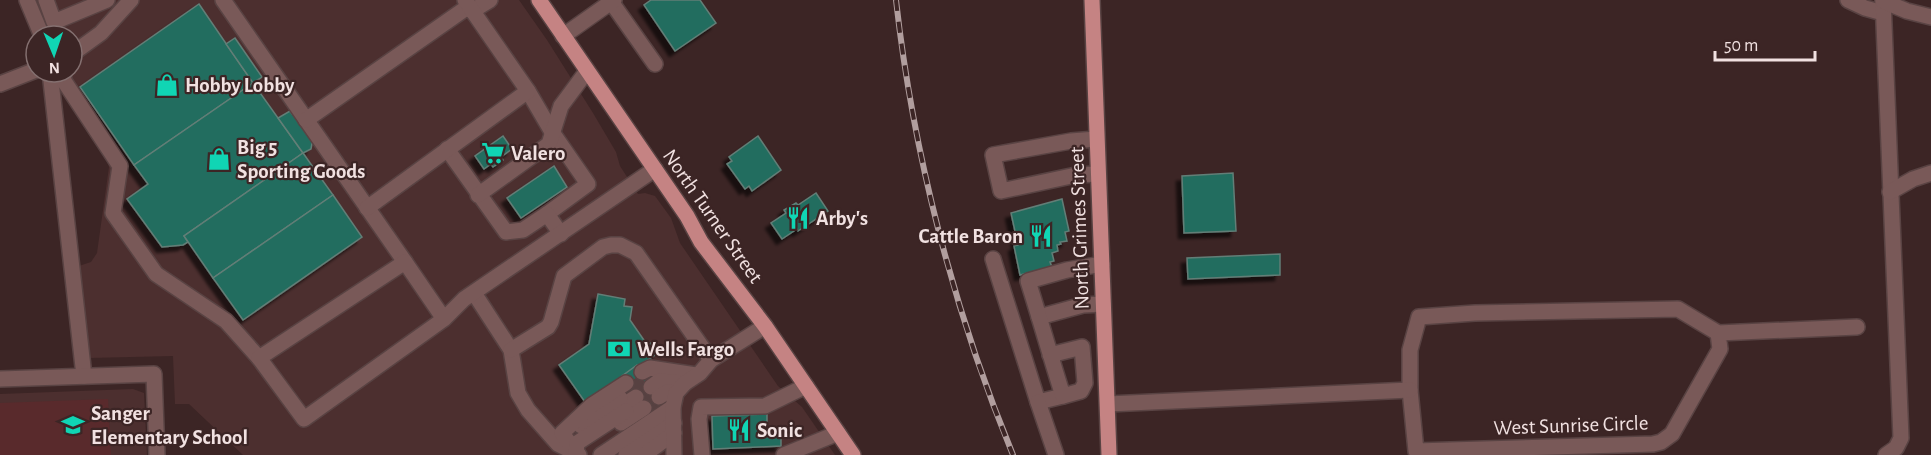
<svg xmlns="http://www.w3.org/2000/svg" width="1931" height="455" viewBox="0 0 1931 455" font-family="'Alegreya Sans',sans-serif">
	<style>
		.built { fill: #4c2f2f }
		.green { fill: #592a2c }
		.building { fill: #236d5e; stroke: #627e77; stroke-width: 1.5; filter: url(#shadow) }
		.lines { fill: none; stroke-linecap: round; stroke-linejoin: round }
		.minor-tunnel { stroke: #574141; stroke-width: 15; stroke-dasharray: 15 8; stroke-linecap: butt }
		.minor-casing { stroke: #594343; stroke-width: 18 }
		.major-casing { stroke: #594343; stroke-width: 18 }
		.minor { stroke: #795958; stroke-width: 15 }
		.major { stroke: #c58383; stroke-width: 15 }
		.rail-casing { stroke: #b19e9e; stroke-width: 6 }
		.rail { stroke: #3c2525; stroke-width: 4; stroke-dasharray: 11; stroke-linecap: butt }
		.labels { text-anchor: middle; stroke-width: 4.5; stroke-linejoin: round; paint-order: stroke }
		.poi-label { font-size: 21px; font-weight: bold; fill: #f1e1e1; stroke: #3c2525; text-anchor: start }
		.street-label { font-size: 21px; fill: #f1e1e1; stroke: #3c2525 }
	</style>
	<defs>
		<filter id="shadow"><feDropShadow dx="-5.5" dy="5.5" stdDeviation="1.5" flood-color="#0009"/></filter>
	</defs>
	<rect width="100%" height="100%" fill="#3c2525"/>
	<!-- built -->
	<g class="built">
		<polygon points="33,0 519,0 547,40 593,113 616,152 620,166 638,194 645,193 655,196 671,218 680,243 778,386 802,407 835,455 243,455 189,404 175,404 173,356 89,358 79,266 91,262 97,253 109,167 103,150 57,86 55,72 72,72 72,36 50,36"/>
		<polygon points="133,389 144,393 147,455 0,455 0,394"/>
	</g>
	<!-- green -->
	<polygon class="green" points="108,399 111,455 0,455 0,403"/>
	<!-- building -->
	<g class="building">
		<polygon points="651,0 700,0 716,23 675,51 644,5"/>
		<polygon points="199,4 253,83 134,165 80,87"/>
		<polygon points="235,38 262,77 253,83 226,44"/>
		<polygon points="253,83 303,153 184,236 188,242 183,245 162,247 127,199 148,184 134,165"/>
		<polygon points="290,111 292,114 297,116 313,138 311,149 303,153 278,118"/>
		<polygon points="503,136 512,149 501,157 503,160 493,167 491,164 484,169 475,156"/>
		<polygon points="758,136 781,170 752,191 749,186 745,189 727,164 732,161 729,157"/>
		<polygon points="303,153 333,195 213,278 184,236"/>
		<polygon points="554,166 567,187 521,218 507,198"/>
		<polygon points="1233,173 1236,231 1184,233 1182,176"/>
		<polygon points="816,193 828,211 798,231 797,229 782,239 771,223 786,213 784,210 796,203 798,205"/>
		<polygon points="333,195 362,237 243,320 213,278"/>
		<polygon points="1062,199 1069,231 1065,232 1067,241 1060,242 1061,244 1057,245 1058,251 1052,253 1054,261 1050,262 1052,267 1020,275 1014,246 1018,245 1011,213"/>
		<polygon points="1280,254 1280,275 1188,279 1187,258"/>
		<polygon points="598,294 625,299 624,306 632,307 630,320 648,346 651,343 658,353 585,402 559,365 589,344"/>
		<polygon points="637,365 667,409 651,419 622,376"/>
		<polygon points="767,414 767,437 781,436 781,446 713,449 712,416"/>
	</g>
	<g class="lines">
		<!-- minor-tunnel -->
		<g class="minor-tunnel">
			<polyline points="632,390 647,379"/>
			<polyline points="640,402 655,392"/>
			<polyline points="648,415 664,404"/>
		</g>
		<!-- minor casing -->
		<g class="minor-casing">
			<g id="minor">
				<polyline points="27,0 42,36"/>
				<polyline points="46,0 54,22 107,0"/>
				<polyline points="223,0 405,262"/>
				<polyline points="1848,0 1865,8 1883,13"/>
				<polyline points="1883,0 1901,438 1896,448 1886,455"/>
				<polyline points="1883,1 1907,11 1931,17"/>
				<polyline points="612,3 655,64"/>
				<polyline points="472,11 490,0"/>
				<polyline points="563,36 614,0"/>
				<polyline points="72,54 101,33 131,0"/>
				<polyline points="50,72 84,376"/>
				<polyline points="63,72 64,81 120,166 113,213 156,274 226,321 259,358"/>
				<polyline points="0,84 36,70"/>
				<polyline points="528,91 552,132 588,184 547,214"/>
				<polyline points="306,120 469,6"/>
				<polyline points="1096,139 1071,141 993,155 1001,191 1076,175 1097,174"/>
				<polyline points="447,149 506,232 523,230 547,214 561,234"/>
				<polyline points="1890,192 1913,179 1931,173"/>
				<polyline points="478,195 549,144 561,106 587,71"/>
				<polyline points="367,208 528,91 465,0"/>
				<polyline points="993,259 1038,402 1063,396"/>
				<polyline points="474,293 511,350 518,393 528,410 558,444 579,455"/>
				<polyline points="1039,317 1083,305 1103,304"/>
				<polyline points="444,319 405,262 259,358 304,419 444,319 464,299 655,169"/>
				<polyline points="1718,333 1720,349 1672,434 1661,442 1653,444 1416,451 1410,390 1410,350 1419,317 1475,313 1678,309 1718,333 1857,327"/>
				<polyline points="511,350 548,327 551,322 564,276 603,247 611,245 620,245 636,253 711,360"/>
				<path d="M1050,355l32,-8 3,36 -4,8 -18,5c-12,-38 -23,-77 -35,-115l39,-11 35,-6"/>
				<polyline points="642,372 650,368 696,375"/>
				<polyline points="0,379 154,374 157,455"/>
				<polyline points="651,387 659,381 685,383"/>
				<polyline points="659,397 667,392 676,393"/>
				<polyline points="1038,402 1056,455"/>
				<polyline points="1108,404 1410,390"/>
				<polyline points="614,411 636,397"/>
				<polyline points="621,423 644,408"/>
				<polyline points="581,426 620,398"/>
				<polyline points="575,451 562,433 592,405 626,383"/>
				<polyline points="576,453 577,443 626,411"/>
				<polyline points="601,455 673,407"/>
				<polyline points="626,455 674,423"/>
				<polyline points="644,455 674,433"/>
				<polyline points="674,455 673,407 676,393 685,383 700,373 711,360 765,326"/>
				<polyline points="702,455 699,419 701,407 765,406 806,386"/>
				<polyline points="784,455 838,433"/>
			</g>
		</g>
		<!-- major casing -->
		<g class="major-casing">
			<g id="major">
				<polyline points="539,0 687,216 701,242 765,326 853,455"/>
				<polyline points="1092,0 1109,455"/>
			</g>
		</g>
		<!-- minor -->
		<use href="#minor" class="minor"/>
		<!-- major -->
		<use href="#major" class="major"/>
		<!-- rail casing -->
		<g class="rail-casing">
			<path id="rail" d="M896,0c17,153 58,312 117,455"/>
		</g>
		<!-- rail -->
		<use href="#rail" class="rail"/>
	</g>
	<!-- icons -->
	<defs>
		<g id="shop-bare" transform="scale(1.8)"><path d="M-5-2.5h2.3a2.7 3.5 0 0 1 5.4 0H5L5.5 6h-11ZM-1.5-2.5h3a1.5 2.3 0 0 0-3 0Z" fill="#10d5b4" stroke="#3c2525" stroke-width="2.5" paint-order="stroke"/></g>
		<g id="supermarket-bare" transform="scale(1.8)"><path d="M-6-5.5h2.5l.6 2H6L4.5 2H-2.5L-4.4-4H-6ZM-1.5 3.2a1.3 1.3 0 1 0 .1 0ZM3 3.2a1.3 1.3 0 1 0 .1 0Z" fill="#10d5b4" stroke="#3c2525" stroke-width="2.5" paint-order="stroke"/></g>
		<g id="restaurant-bare" transform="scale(1.8)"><path d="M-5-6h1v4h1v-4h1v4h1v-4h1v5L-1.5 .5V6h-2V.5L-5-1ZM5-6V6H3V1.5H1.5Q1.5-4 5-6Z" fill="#10d5b4" stroke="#3c2525" stroke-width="2.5" paint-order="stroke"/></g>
		<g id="bank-bare" transform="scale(1.8)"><path d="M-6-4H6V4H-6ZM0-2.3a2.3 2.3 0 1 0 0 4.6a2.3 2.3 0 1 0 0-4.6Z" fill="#10d5b4" stroke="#3c2525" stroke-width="2.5" paint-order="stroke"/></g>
		<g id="school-bare" transform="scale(1.8)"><path d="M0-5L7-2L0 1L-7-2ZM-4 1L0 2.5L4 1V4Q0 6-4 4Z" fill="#10d5b4" stroke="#3c2525" stroke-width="2.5" paint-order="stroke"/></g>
	</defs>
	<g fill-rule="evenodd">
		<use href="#shop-bare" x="167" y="85"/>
		<use href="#supermarket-bare" x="493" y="153"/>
		<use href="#shop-bare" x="219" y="159"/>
		<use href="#restaurant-bare" x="798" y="218"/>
		<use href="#restaurant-bare" x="1041" y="236"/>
		<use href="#bank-bare" x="619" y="349"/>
		<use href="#school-bare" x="73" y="425"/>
		<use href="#restaurant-bare" x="739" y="430"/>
	</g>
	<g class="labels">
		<!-- poi labels -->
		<g class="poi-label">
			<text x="185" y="92">Hobby Lobby</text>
			<text x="237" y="154">Big 5<tspan x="237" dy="24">Sporting Goods</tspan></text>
			<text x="511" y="160">Valero</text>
			<text x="816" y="225">Arby's</text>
			<text x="1023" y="243" text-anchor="end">Cattle Baron</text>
			<text x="637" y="356">Wells Fargo</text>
			<text x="91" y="420">Sanger<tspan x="91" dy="24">Elementary School</tspan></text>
			<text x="757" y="437">Sonic</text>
		</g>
		<!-- street labels -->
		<g class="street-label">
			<text transform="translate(713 216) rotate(55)" y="7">North Turner Street</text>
			<text transform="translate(1079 228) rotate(-92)" y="7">North Grimes Street</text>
			<text transform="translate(1571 425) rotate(-2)" y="7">West Sunrise Circle</text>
		</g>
	</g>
	<!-- north arrow -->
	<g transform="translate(54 54) rotate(178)"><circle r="28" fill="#3c2525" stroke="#847070" stroke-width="1.5"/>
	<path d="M0-4.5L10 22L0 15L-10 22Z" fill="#10d5b4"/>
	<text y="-9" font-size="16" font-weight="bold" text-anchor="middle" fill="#f1e1e1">N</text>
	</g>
	<!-- scale -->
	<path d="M1715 51v9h100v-9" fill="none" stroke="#f1e1e1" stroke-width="3"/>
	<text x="1724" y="51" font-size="18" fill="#f1e1e1" stroke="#3c2525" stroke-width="4.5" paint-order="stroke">50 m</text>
</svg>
